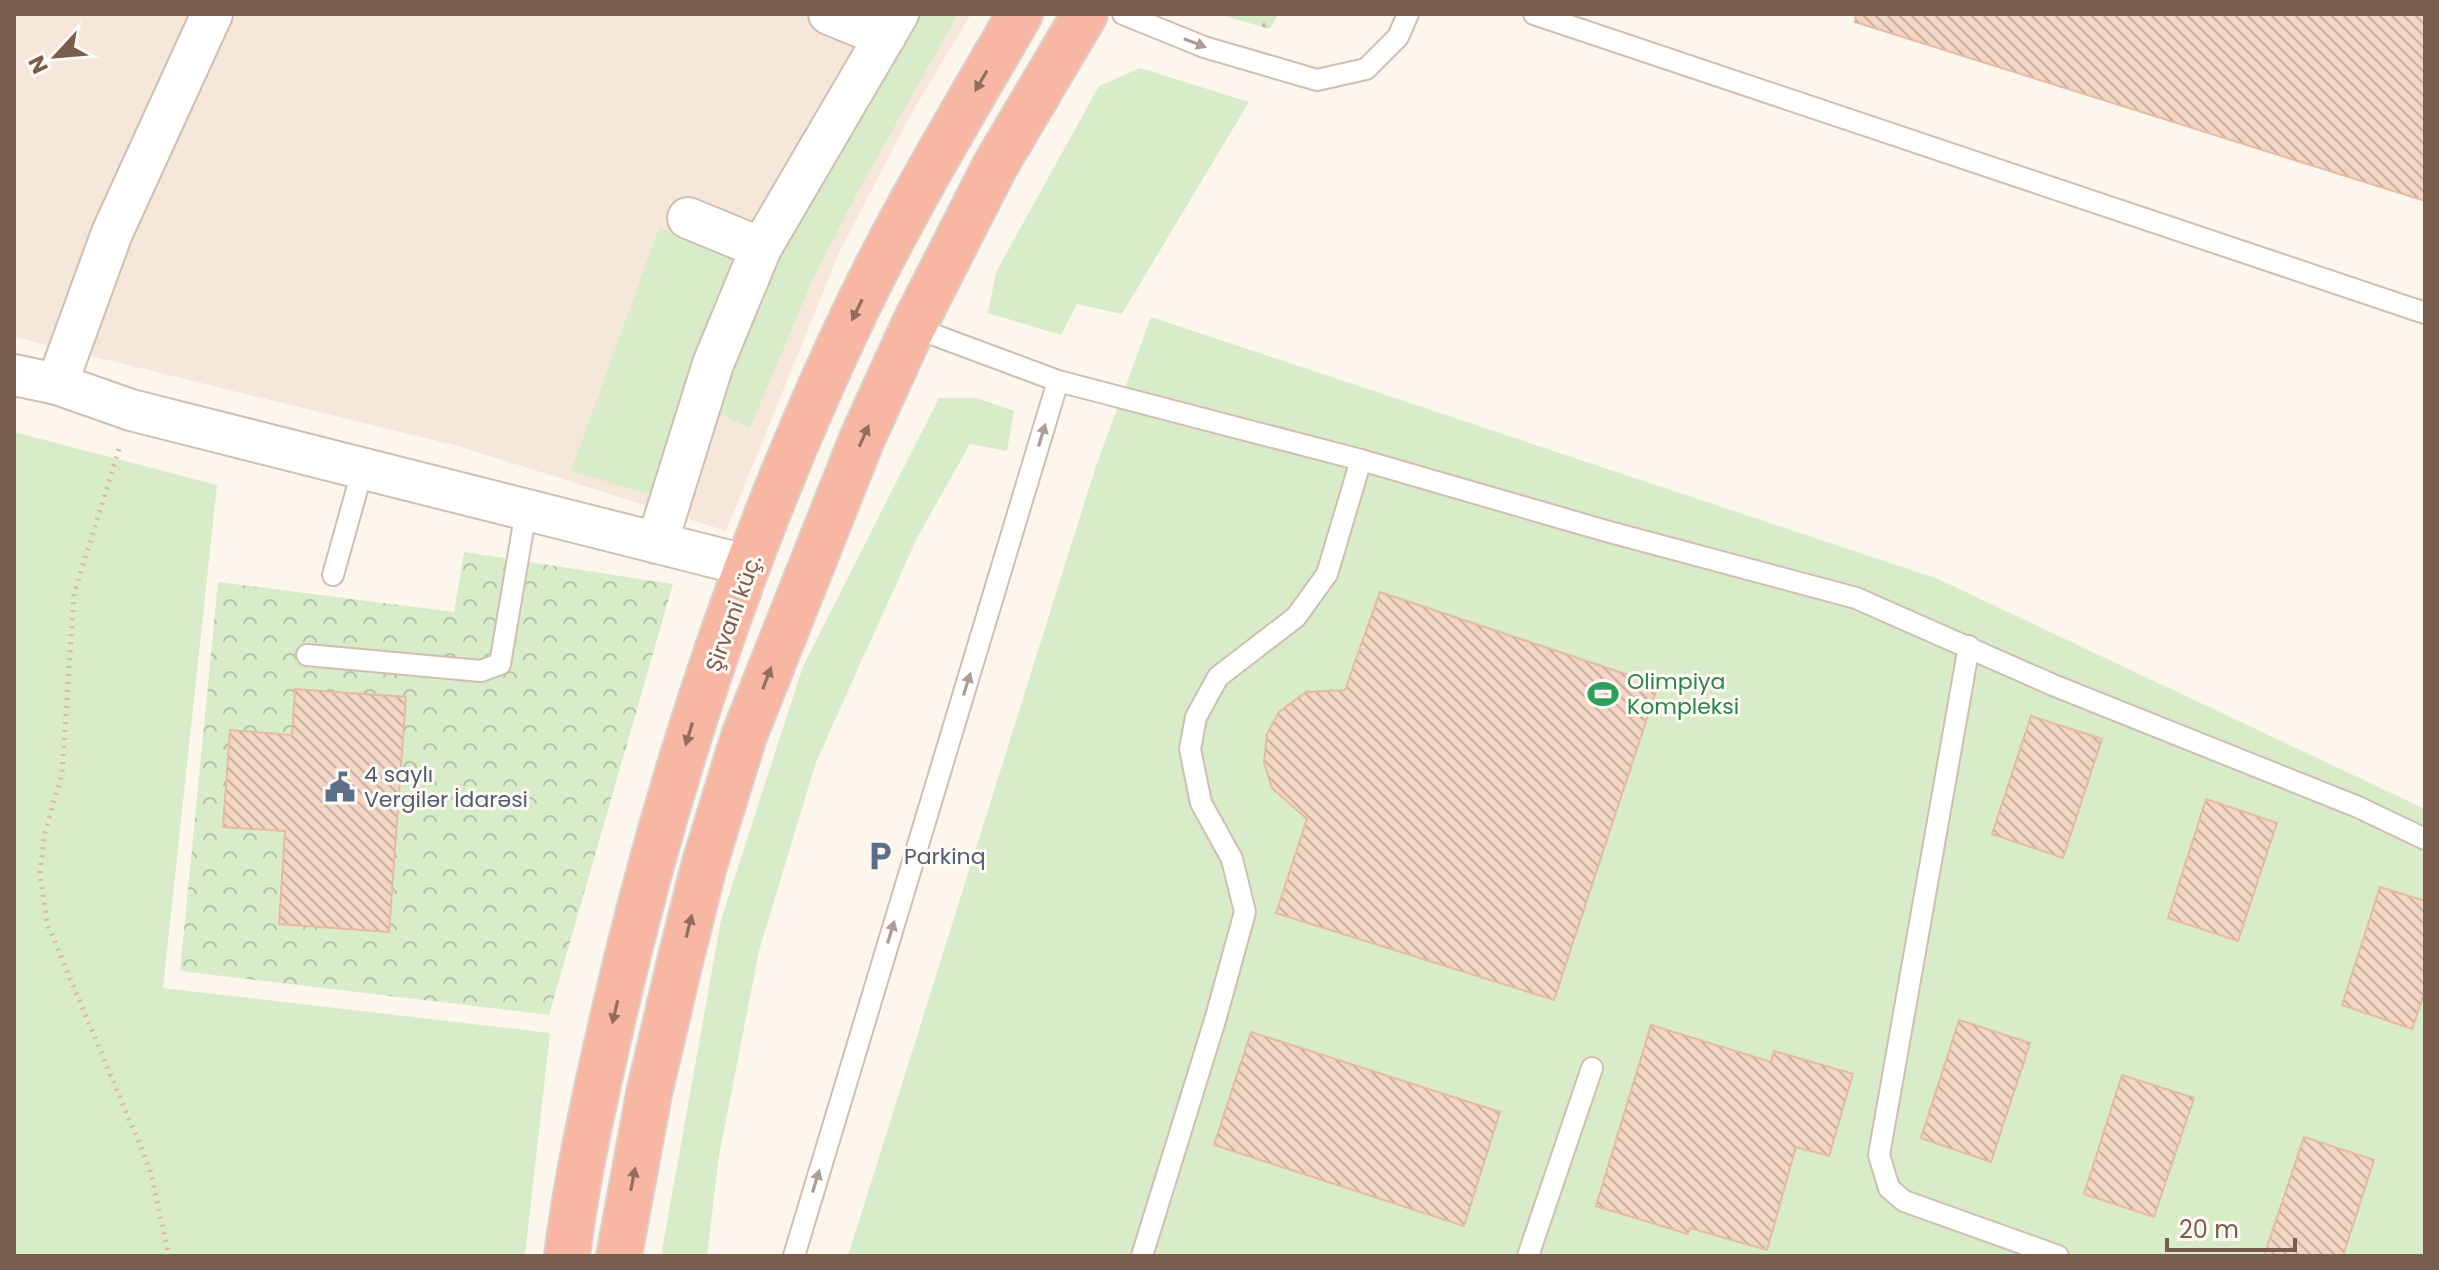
<svg xmlns="http://www.w3.org/2000/svg" width="2439" height="1270" viewBox="0 0 2439 1270" font-family="Poppins,sans-serif">
	<style>
		.residential { fill: #f5e8da }
		.green { fill: #d8ecc9 }
		.forest { fill: url(#forest-firs) }
		.park { fill: url(#park-crowns) }
		.building { fill: url(#building-back-hatch); stroke: #e6bba3; stroke-width: 2 }
		.lines { fill: none; stroke-linecap: round; stroke-linejoin: round }
		.lane-casing { stroke: #d1beb0; stroke-width: 24 }
		.street-casing { stroke: #d1beb0; stroke-width: 44 }
		.highway-casing { stroke: #dad1cd; stroke-width: 48 }
		.path { stroke: #d9b8a5; stroke-width: 5; stroke-dasharray: 2 6; stroke-linecap: butt }
		.lane { stroke: #fff; stroke-width: 20 }
		.street { stroke: #fff; stroke-width: 40 }
		.highway { stroke: #f7b7a3; stroke-width: 44 }
		.oneway { fill: #af9d94 }
		.oneway2 { fill: #936e5e }
		.labels { text-anchor: middle; stroke-width: 6; stroke-linejoin: round; paint-order: stroke }
		.street-label { font-size: 22px; fill: #7a5c4d; stroke: #fffaf3 }
		.leisure-label { font-size: 22px; fill: #27864d; stroke: #fffaf3; text-anchor: start }
		.service-label { font-size: 22px; fill: #4e5e75; stroke: #fffaf3; text-anchor: start }
	</style>
	<defs>
		<pattern id="forest-firs" width="22" height="20" patternUnits="userSpaceOnUse" patternTransform="scale(2)"><rect width="22" height="20" fill="#d8ecc9"/><path d="M5 1l3.5 6h-7zM16 11l3.5 6h-7z" fill="#b4c2a5"/></pattern>
		<pattern id="park-crowns" width="20" height="18" patternUnits="userSpaceOnUse" patternTransform="scale(2)"><rect width="20" height="18" fill="#d8ecc9"/><path d="M2 6a3 3 0 1 1 6 0M12 15a3 3 0 1 1 6 0" fill="none" stroke="#b4c2a5"/></pattern>
		<pattern id="building-back-hatch" width="6" height="6" patternUnits="userSpaceOnUse" patternTransform="scale(2)"><rect width="6" height="6" fill="#f3d5c3"/><path d="M-1 5l2 2M0 0l6 6M5-1l2 2" fill="none" stroke="#cab0a1"/></pattern>
	</defs>
	<rect width="100%" height="100%" fill="#fdf6ec"/>
	<!-- residential -->
	<polygon class="residential" points="14,14 971,14 911,114 839,253 726,531 458,446 14,337"/>
	<!-- green -->
	<g class="green">
		<polygon points="915,14 958,14 857,193 811,283 750,428 709,409 765,272"/>
		<polygon points="1140,68 1249,102 1122,314 1077,304 1061,335 988,313 996,272 1099,86"/>
		<polygon points="659,228 741,258 652,495 571,471"/>
		<polygon points="1151,317 1938,579 2425,809 2425,1256 848,1256 1095,469"/>
		<polygon points="939,398 977,398 1014,411 1007,451 970,444 917,538 816,762 759,951 719,1156 707,1256 661,1256 721,920 803,666"/>
		<polygon points="14,432 217,485 163,988 550,1033 525,1256 14,1256"/>
	</g>
	<!-- forest -->
	<polygon class="forest" points="1217,14 1278,14 1270,29"/>
	<!-- park -->
	<polygon class="park" points="464,552 673,584 549,1015 180,971 218,582 454,612"/>
	<!-- building -->
	<g class="building">
		<polygon points="1856,14 2425,14 2425,201 1855,22"/>
		<polygon points="1380,592 1658,685 1554,1000 1276,913 1307,819 1272,788 1264,763 1267,734 1279,712 1306,692 1345,690"/>
		<polygon points="295,689 406,697 389,932 279,924 285,831 223,827 230,730 292,735"/>
		<polygon points="2031,716 2102,739 2063,858 1992,834"/>
		<polygon points="2206,799 2277,823 2238,941 2168,918"/>
		<polygon points="2380,887 2425,901 2425,991 2412,1029 2342,1005"/>
		<polygon points="1959,1020 2030,1043 1991,1162 1921,1138"/>
		<polygon points="1651,1025 1771,1062 1774,1051 1853,1074 1829,1156 1796,1147 1767,1250 1690,1228 1688,1234 1596,1206"/>
		<polygon points="1251,1032 1500,1112 1464,1226 1214,1145"/>
		<polygon points="2122,1075 2194,1098 2154,1217 2084,1194"/>
		<polygon points="2304,1137 2374,1160 2343,1256 2264,1256"/>
	</g>
	<g class="lines">
		<!-- lane casing -->
		<g class="lane-casing">
			<g id="lane">
				<polyline points="1123,14 1204,47 1317,80 1366,69 1398,37 1408,14"/>
				<polyline points="1534,14 2425,313"/>
				<polyline points="1058,381 1361,460 1606,531 1856,598 2053,685 2358,807 2425,839"/>
				<polyline points="333,575 363,468"/>
				<polyline points="1969,646 1879,1155 1889,1188 1904,1201 2058,1256"/>
				<polyline points="307,655 481,671 500,664 526,511"/>
				<polyline points="794,1256 1058,381 913,327"/>
				<polyline points="1142,1256 1216,1017 1245,912 1232,859 1201,803 1190,749 1196,717 1218,677 1296,617 1327,574 1361,460"/>
				<polyline points="1528,1256 1592,1068"/>
			</g>
		</g>
		<!-- street casing -->
		<g class="street-casing">
			<g id="street">
				<polyline points="829,14 885,37"/>
				<polyline points="688,218 761,248"/>
				<polyline points="14,375 57,384 131,410 749,566"/>
				<polyline points="57,384 112,233 212,14"/>
				<polyline points="657,543 713,364 761,248 898,14"/>
			</g>
		</g>
		<!-- highway casing -->
		<g class="highway-casing">
			<g id="highway">
				<path d="M567,1256c10,-82 29,-163 47,-243 55,-239 135,-479 241,-701 49,-102 108,-200 165,-298"/>
				<polyline points="619,1256 649,1094 678,970 704,866 744,736 862,439 913,327 995,166 1085,14"/>
			</g>
		</g>
		<!-- path -->
		<polyline class="path" points="119,449 74,594 62,773 44,836 40,873 47,923 150,1169 169,1256"/>
		<!-- lane -->
		<use href="#lane" class="lane"/>
		<!-- street -->
		<use href="#street" class="street"/>
		<!-- highway -->
		<use href="#highway" class="highway"/>
	</g>
	<!-- one-way arrows -->
	<defs><path id="oneway-solid" d="M-6-.8H1V-3.2L6.5 0L1 3.2V.8H-6Z" transform="scale(2)"/></defs>
	<g class="oneway">
		<use href="#oneway-solid" transform="translate(1195 43) rotate(21)"/>
		<use href="#oneway-solid" transform="translate(1042 435) rotate(-73)"/>
		<use href="#oneway-solid" transform="translate(967 684) rotate(-73)"/>
		<use href="#oneway-solid" transform="translate(891 932) rotate(-73)"/>
		<use href="#oneway-solid" transform="translate(816 1181) rotate(-73)"/>
	</g>
	<g class="oneway2">
		<use href="#oneway-solid" transform="translate(981 81) rotate(120)"/>
		<use href="#oneway-solid" transform="translate(857 310) rotate(116)"/>
		<use href="#oneway-solid" transform="translate(864 436) rotate(-66)"/>
		<use href="#oneway-solid" transform="translate(767 678) rotate(-69)"/>
		<use href="#oneway-solid" transform="translate(689 734) rotate(107)"/>
		<use href="#oneway-solid" transform="translate(689 926) rotate(-76)"/>
		<use href="#oneway-solid" transform="translate(615 1012) rotate(103)"/>
		<use href="#oneway-solid" transform="translate(633 1179) rotate(-79)"/>
	</g>
	<!-- icons -->
	<defs>
		<g id="stadium-bare" transform="scale(2.4)"><path d="M0-5a6.5 5 0 1 0 0 10a6.5 5 0 1 0 0-10ZM-3.5-1.8h7v3.6h-7Z" fill="#2e9e5b" stroke="#fffaf3" stroke-width="2.5" paint-order="stroke"/></g>
		<g id="civic-bare" transform="scale(2.4)"><path d="M-.6-6.5H3V-4.5H.6V-3L4-1V1h2V6H-6V1h2V-1L-.6-3ZM-1.2 2.5V6h2.4V2.5Z" fill="#5c6f8a" stroke="#fffaf3" stroke-width="2.5" paint-order="stroke"/></g>
		<g id="parking-bare" transform="scale(2.4)"><path d="M-3.5-5.5H1a3.5 3.5 0 0 1 0 7H-1V5.5H-3.5ZM-1-3.4V-.6H.8a1.4 1.4 0 0 0 0-2.8Z" fill="#5c6f8a" stroke="#fffaf3" stroke-width="2.5" paint-order="stroke"/></g>
	</defs>
	<g fill-rule="evenodd">
		<use href="#stadium-bare" x="1603" y="694"/>
		<use href="#civic-bare" x="340" y="787"/>
		<use href="#parking-bare" x="880" y="856"/>
	</g>
	<g class="labels">
		<!-- street labels -->
		<g class="street-label">
			<text transform="translate(733 613) rotate(-70)" y="8">Şirvani küç.</text>
		</g>
		<!-- leisure labels -->
		<g class="leisure-label">
			<text x="1627" y="689">Olimpiya<tspan x="1627" dy="25">Kompleksi</tspan></text>
		</g>
		<!-- service labels -->
		<g class="service-label">
			<text x="364" y="782">4 saylı<tspan x="364" dy="25">Vergilər İdarəsi</tspan></text>
			<text x="904" y="864">Parkinq</text>
		</g>
	</g>
	<!-- border -->
	<rect width="2439" height="1270" fill="none" stroke="#7a5c4d" stroke-width="32"/>
	<!-- north arrow -->
	<g transform="translate(56 56) rotate(244)" stroke="#fffaf3" stroke-width="6" paint-order="stroke">
	<path d="M0-6L14 30L0 20L-14 30Z" fill="#7a5c4d"/>
	<text y="-12" font-size="22" font-weight="bold" text-anchor="middle" fill="#7a5c4d">N</text>
	</g>
	<!-- scale -->
	<path d="M2167 1238v12h128v-12" fill="none" stroke="#7a5c4d" stroke-width="4"/>
	<text x="2179" y="1238" font-size="24" fill="#7a5c4d" stroke="#fffaf3" stroke-width="6" paint-order="stroke">20 m</text>
</svg>
